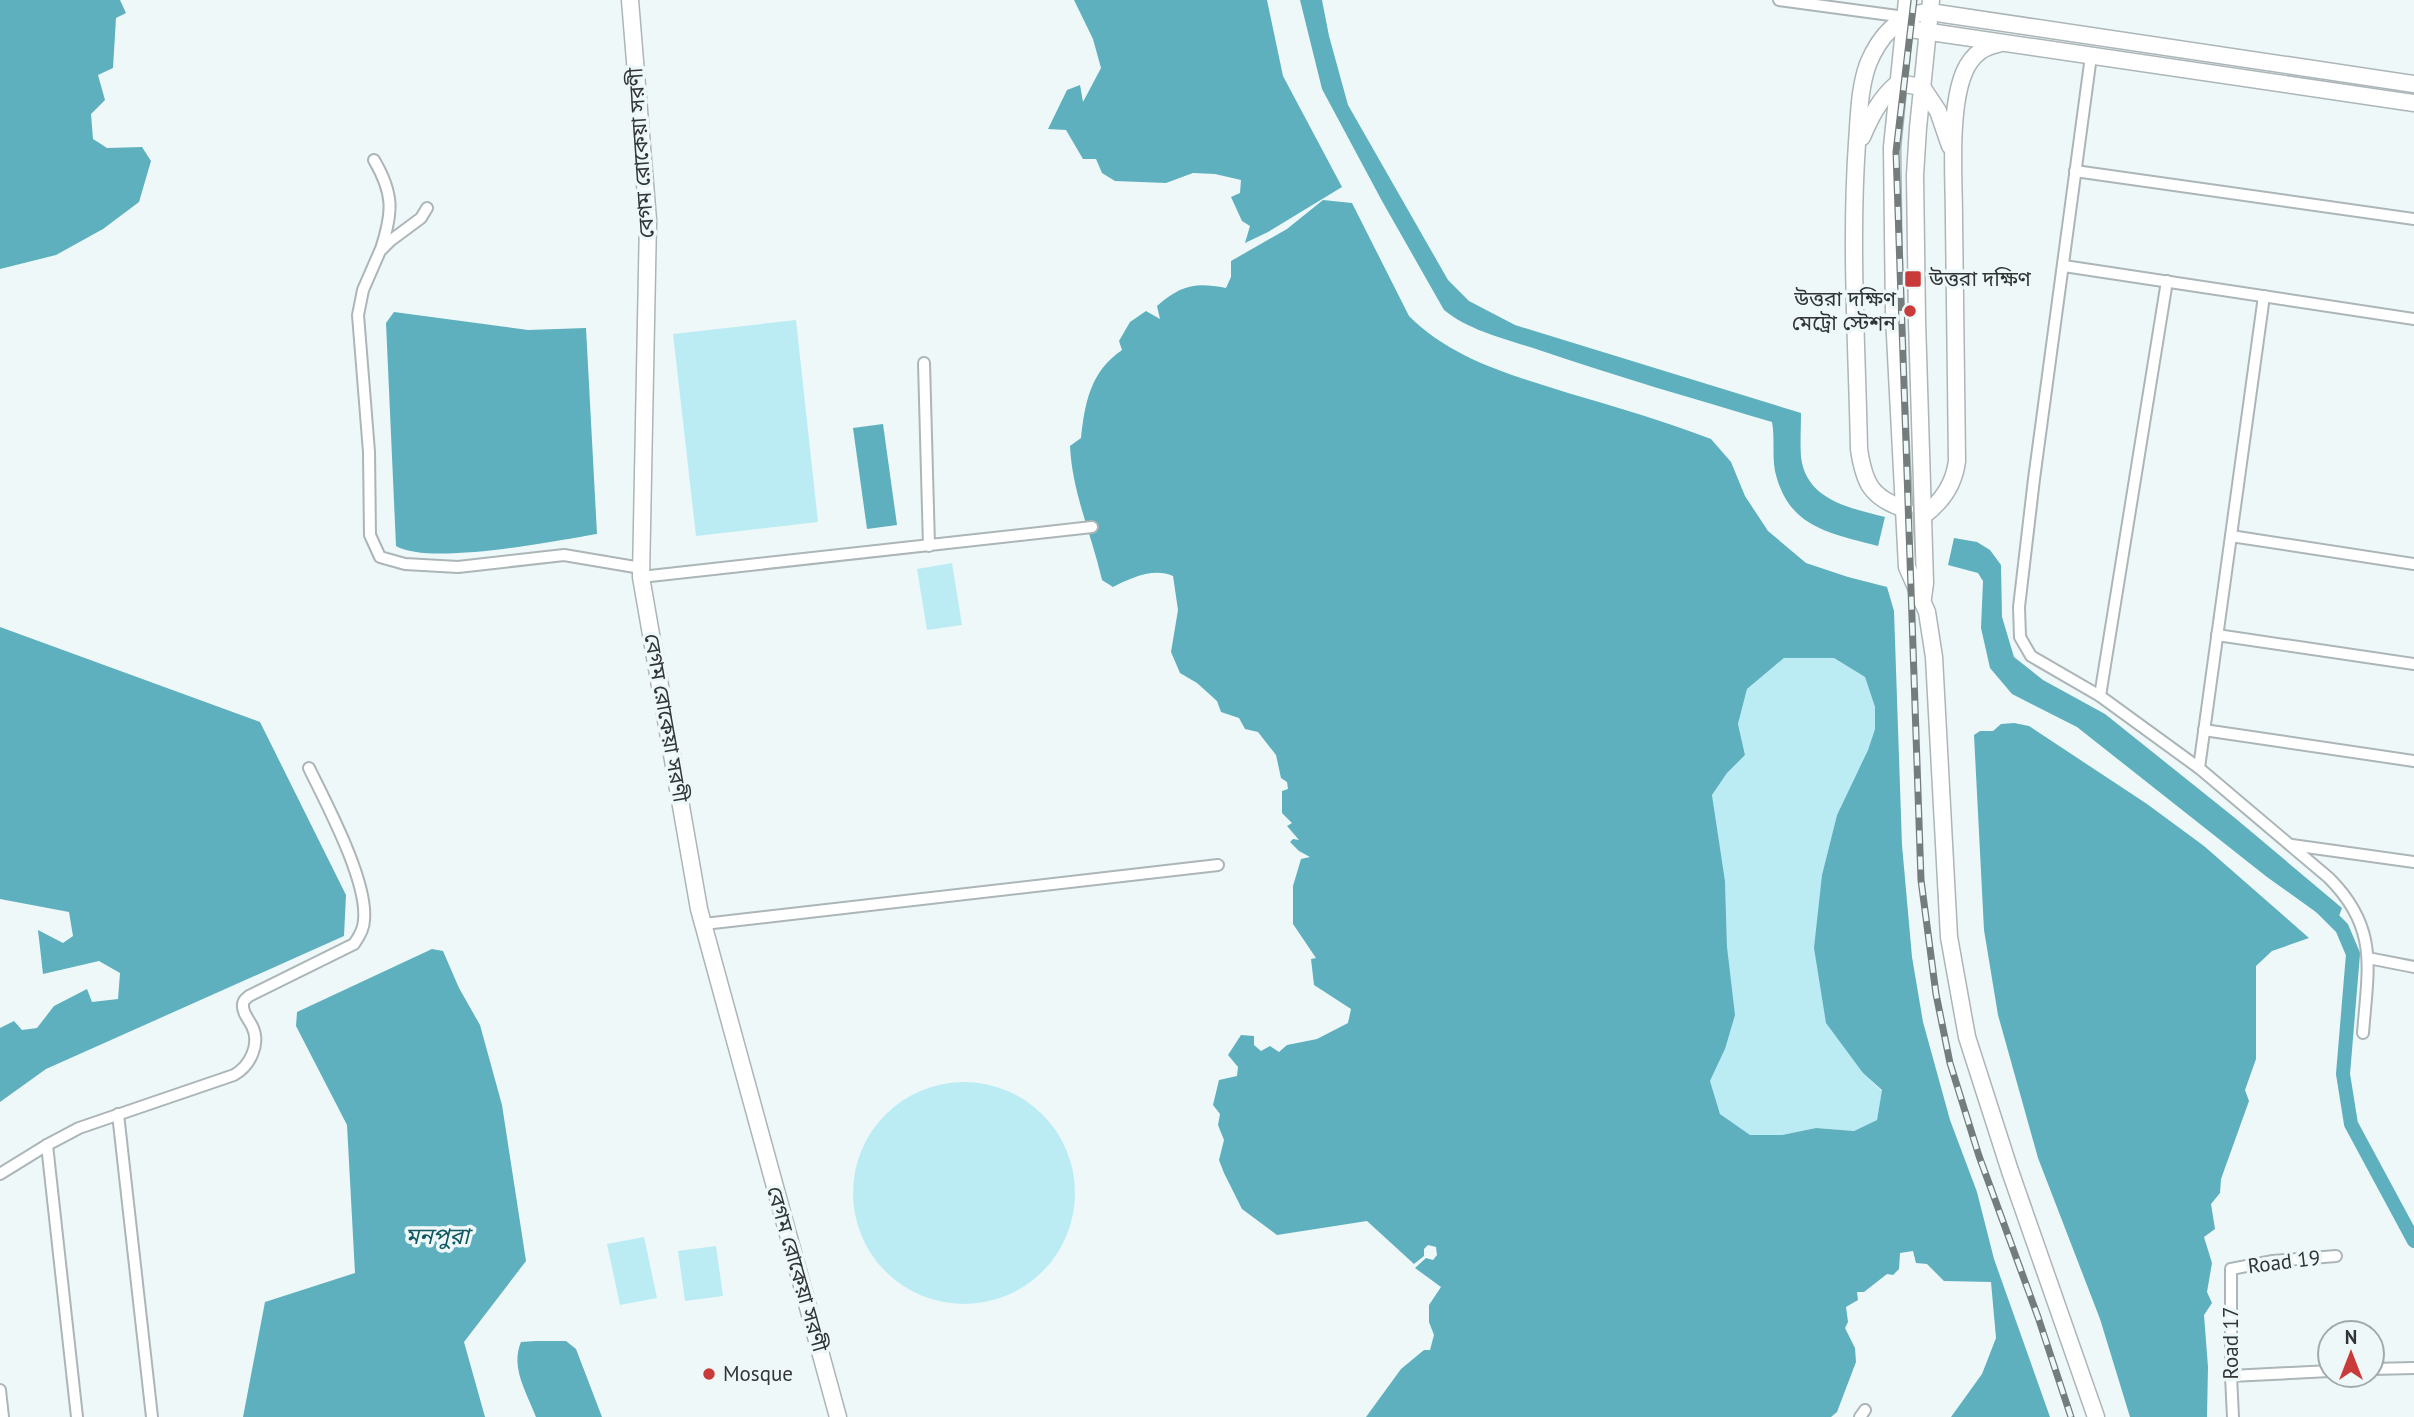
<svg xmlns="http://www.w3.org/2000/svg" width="2414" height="1417" viewBox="0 0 2414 1417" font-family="'PT Sans','Noto Sans Bengali',sans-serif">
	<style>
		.green { fill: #bbecf4 }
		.water { fill: #5eb0be; fill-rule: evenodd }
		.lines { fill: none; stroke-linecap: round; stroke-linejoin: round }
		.canal { stroke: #5eb0be; stroke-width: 14 }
		.street-casing { stroke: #acb5b7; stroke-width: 14 }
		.secondary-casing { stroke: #acb5b7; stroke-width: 19 }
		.street { stroke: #fff; stroke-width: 10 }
		.secondary { stroke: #fff; stroke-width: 16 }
		.rail-casing { stroke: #757c7c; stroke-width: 7 }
		.rail { stroke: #eef8f9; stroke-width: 4.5; stroke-dasharray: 13; stroke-linecap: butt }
		.poi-dot { fill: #c93b3a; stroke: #eef8f9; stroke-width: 2.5 }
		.labels { text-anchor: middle; stroke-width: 7; stroke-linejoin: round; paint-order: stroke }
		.street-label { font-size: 21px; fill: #313535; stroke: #eef8f9 }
		.poi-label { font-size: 21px; fill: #313535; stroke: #eef8f9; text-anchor: start }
		.water-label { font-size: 23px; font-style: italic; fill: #105862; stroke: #eef8f9 }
	</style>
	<rect width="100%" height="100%" fill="#eef8f9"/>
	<!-- green -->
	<g class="green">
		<polygon points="796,320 818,522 696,536 673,334"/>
		<polygon points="952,563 962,625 927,630 917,569"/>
		<polygon points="1784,658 1834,658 1865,677 1875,707 1875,729 1868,750 1837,815 1822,875 1863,1073 1882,1091 1877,1120 1854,1131 1816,1128 1782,1135 1749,1135 1720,1114 1710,1081 1725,1049 1727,947 1725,881 1712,795 1727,773 1745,755 1738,724 1747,689"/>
		<circle cx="964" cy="1193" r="111"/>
		<polygon points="644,1237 657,1298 620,1305 607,1244"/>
		<polygon points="716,1246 723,1296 685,1301 678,1251"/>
	</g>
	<!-- water -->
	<g class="water">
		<polygon points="0,0 120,0 126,13 116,18 113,68 98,75 105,100 91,114 93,139 107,148 142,147 151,161 139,202 103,229 56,255 0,269"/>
		<polygon points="1074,0 1267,0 1283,76 1342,187 1268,232 1245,243 1250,226 1242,221 1231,197 1240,193 1241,180 1215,174 1193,173 1166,183 1115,181 1102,173 1096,159 1083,159 1066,130 1048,129 1067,90 1080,85 1083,102 1101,68 1093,39"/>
		<path d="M1300,0h22l7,36 19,69 100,175 21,21 46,24 286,88c0,14 -1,30 0,44 5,43 49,51 84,60l-7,29c-48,-13 -90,-18 -103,-75 -3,-16 0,-33 -3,-49 -77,-23 -154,-45 -230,-71 -32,-11 -71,-19 -98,-41l-62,-109 -60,-112z"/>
		<path d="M1323,200l29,3 57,113c43,43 102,59 159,77 48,14 96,28 143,46l20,23 14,34 23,35 38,32 42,14 39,10 7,24 8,234 10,112 11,65 27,98 27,72 17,67 56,158h-99l31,-43 14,-36 -5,-56 -47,-1 -17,-17 -11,-1 -3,-12 -13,2 -1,16 -6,6 -6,-1 -23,18h-7l1,8 -12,7 2,15 -3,6 10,20 1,14 -19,50 -6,5h-465l35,-48 23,-19h6l4,-15 -5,-13v-17l12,-18 -26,-19 11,-10 7,2 4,-5 -1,-8 -8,-2 -4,4v7l-10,8 -47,-43 -90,14 -35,-26 -18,-36 -5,-13 5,-20 -6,-15 2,-11 -7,-9 6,-25 18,-4 1,-9 -10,-12 13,-20 13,1v9l7,6 9,-5 9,6 8,-7 30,-6 31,-16 3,-14 -37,-24 -3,-26 5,-1 -23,-34v-38l8,-27 9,-2 -11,-6 -9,-9 3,-3 6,1 -12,-14 5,-3 -10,-10v-22l6,-2 -1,-7 -6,-4 -5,-23 -18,-23 -13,-3 -6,-11 -18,-6 -4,-11 -20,-18 -17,-10 -9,-21 7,-42 -5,-34c-19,-9 -43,2 -60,11l-11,-7c-10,-44 -30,-88 -32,-134l11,-8c4,-35 9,-66 41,-88l-3,-9 11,-19 16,-11 14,8 -3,-13c24,-21 38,-24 69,-18l5,-11v-16l56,-32zM1784,658h50l31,19 10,30v22l-7,21 -31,65 -15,60 -8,73 12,75 37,50 19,17 -5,30 -23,11 -38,-3 -34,7h-32l-30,-21 -10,-33 15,-32 10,-34 -8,-68 -2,-66 -13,-86 15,-22 18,-18 -7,-31 9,-35z"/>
		<path d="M394,312l134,18 58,-2 11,206c-42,7 -167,32 -201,12l-10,-223z"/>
		<polygon points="883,424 897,525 867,529 853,428"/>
		<polygon points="1954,538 1977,542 1990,550 2001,565 2002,617 2014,657 2043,680 2105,714 2235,818 2342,908 2339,916 2327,920 2267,877 2077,727 2012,694 1990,668 1981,628 1983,581 1978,573 1948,565"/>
		<polygon points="0,627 260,722 346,895 344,936 46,1069 0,1102 0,1028 14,1021 22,1030 37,1028 54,1006 87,989 92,1002 118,999 120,973 99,961 43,974 38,930 63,943 73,936 69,912 0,899"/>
		<polygon points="2014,723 2029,726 2147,804 2204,846 2309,938 2272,951 2256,966 2256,1059 2245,1090 2249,1101 2221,1179 2220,1193 2211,1204 2215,1229 2204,1237 2212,1263 2207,1292 2212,1303 2204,1315 2208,1367 2207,1417 2130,1417 2100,1319 2038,1158 1998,1015 1984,930 1974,735 1980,731 1993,731 2001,724"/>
		<polygon points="432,949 443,951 459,988 480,1025 502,1105 526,1261 464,1342 485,1417 243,1417 265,1302 355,1273 347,1125 296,1026 297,1012"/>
		<path d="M536,1341h30l10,8 26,68h-66c-9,-24 -26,-50 -15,-75z"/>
	</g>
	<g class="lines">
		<!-- canal -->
		<polyline class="canal" points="2319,905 2342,928 2353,954 2343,1074 2351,1124 2414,1241"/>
		<!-- street casing -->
		<g class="street-casing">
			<g id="street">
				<polyline points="1779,0 1905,17"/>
				<path d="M2091,56l-57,423 -15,128 1,30 11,19 69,40 99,72 130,110c50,50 39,90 34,155"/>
				<path d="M374,160c20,34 19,52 7,89"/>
				<polyline points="2075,171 2414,219"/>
				<polyline points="427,208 421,218 390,241 380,251 363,290 358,315 369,452 370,535 380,557 405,564 458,567 564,555 641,568"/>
				<polyline points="2064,266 2414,319"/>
				<polyline points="924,363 929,546"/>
				<polyline points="2231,536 2414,564"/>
				<polyline points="641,577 1092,527"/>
				<polyline points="2217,635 2414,664"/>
				<polyline points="2100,696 2167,281"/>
				<polyline points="2204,730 2414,761"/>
				<polyline points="2199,768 2264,296"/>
				<polyline points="2292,845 2414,862"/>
				<polyline points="704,924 1218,865"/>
				<polyline points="2368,958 2414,967"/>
				<polyline points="118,1114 152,1417"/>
				<polyline points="47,1145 77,1417"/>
				<path d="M0,1174l47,-29 32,-17 155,-53c16,-9 27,-31 18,-49 -3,-6 -10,-14 -9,-21 0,-5 2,-5 6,-9l105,-52c5,-7 10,-15 10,-24 4,-39 -38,-117 -55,-152"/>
				<polyline points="2372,1369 2414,1368"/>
				<polyline points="2231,1376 2330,1371"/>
				<polyline points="0,1390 3,1417"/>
				<polyline points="1860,1417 1865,1410"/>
				<polyline points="2233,1417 2231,1376 2231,1269 2273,1261 2336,1256"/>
			</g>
		</g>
		<!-- secondary casing -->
		<g class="secondary-casing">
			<g id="secondary">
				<polyline points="630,0 648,220 641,577 699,909 838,1417"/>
				<polyline points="1907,0 1892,147 1894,316 1907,567 1927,612 1934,657 1949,937 1967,1037 2010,1171 2096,1417"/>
				<polyline points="1903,28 2414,103"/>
				<path d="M1862,137c9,-21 18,-39 36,-54l24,4 16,24 12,35"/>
				<path d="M1905,509c-34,-11 -41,-26 -46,-60 -2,-101 -9,-204 -2,-306 2,-26 2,-54 11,-79 11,-27 31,-51 62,-52l484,72"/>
				<path d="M1923,516c19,-14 31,-31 34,-55 -1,-80 -2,-160 -3,-240 0,-41 -5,-104 8,-143 6,-18 16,-30 36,-34"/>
				<polyline points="1923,598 1925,583 1917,321 1915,175 1918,128 1931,0"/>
			</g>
		</g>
		<!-- street -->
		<use href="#street" class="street"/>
		<!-- secondary -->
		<use href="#secondary" class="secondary"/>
		<!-- rail casing -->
		<g class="rail-casing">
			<polyline id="rail" points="1914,0 1896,152 1921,880 1936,994 1950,1063 1979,1156 2038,1317 2071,1417"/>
		</g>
		<!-- rail -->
		<use href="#rail" class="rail"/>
	</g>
	<!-- markers -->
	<g class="poi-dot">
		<rect x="1904" y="270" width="18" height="18" rx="3.5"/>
		<circle cx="1910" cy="311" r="7"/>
		<circle cx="709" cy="1374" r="7"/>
	</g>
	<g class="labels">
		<!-- street labels -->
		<g class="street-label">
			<text transform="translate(641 153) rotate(-94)" y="7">বেগম রোকেয়া সরণী</text>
			<text transform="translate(666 718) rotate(80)" y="7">বেগম রোকেয়া সরণী</text>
			<text transform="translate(2284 1262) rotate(-7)" y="7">Road 19</text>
			<text transform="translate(797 1269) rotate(74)" y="7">বেগম রোকেয়া সরণী</text>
			<text transform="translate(2231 1343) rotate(-90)" y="7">Road 17</text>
		</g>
		<!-- poi labels -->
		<g class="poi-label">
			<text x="1929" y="286">উত্তরা দক্ষিণ</text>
			<text x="1896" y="306" text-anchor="end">উত্তরা দক্ষিণ<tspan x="1896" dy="24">মেট্রো স্টেশন</tspan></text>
			<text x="723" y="1381">Mosque</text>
		</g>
		<!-- water labels -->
		<g class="water-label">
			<text x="437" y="1244">মনপুরা</text>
		</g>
	</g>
	<!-- north arrow -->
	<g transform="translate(2351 1354)"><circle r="33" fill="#eef8f9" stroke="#a2aaab" stroke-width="2"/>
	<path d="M0-5L12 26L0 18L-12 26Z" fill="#c93b3a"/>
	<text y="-10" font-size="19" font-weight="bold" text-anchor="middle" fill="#313535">N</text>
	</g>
</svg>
